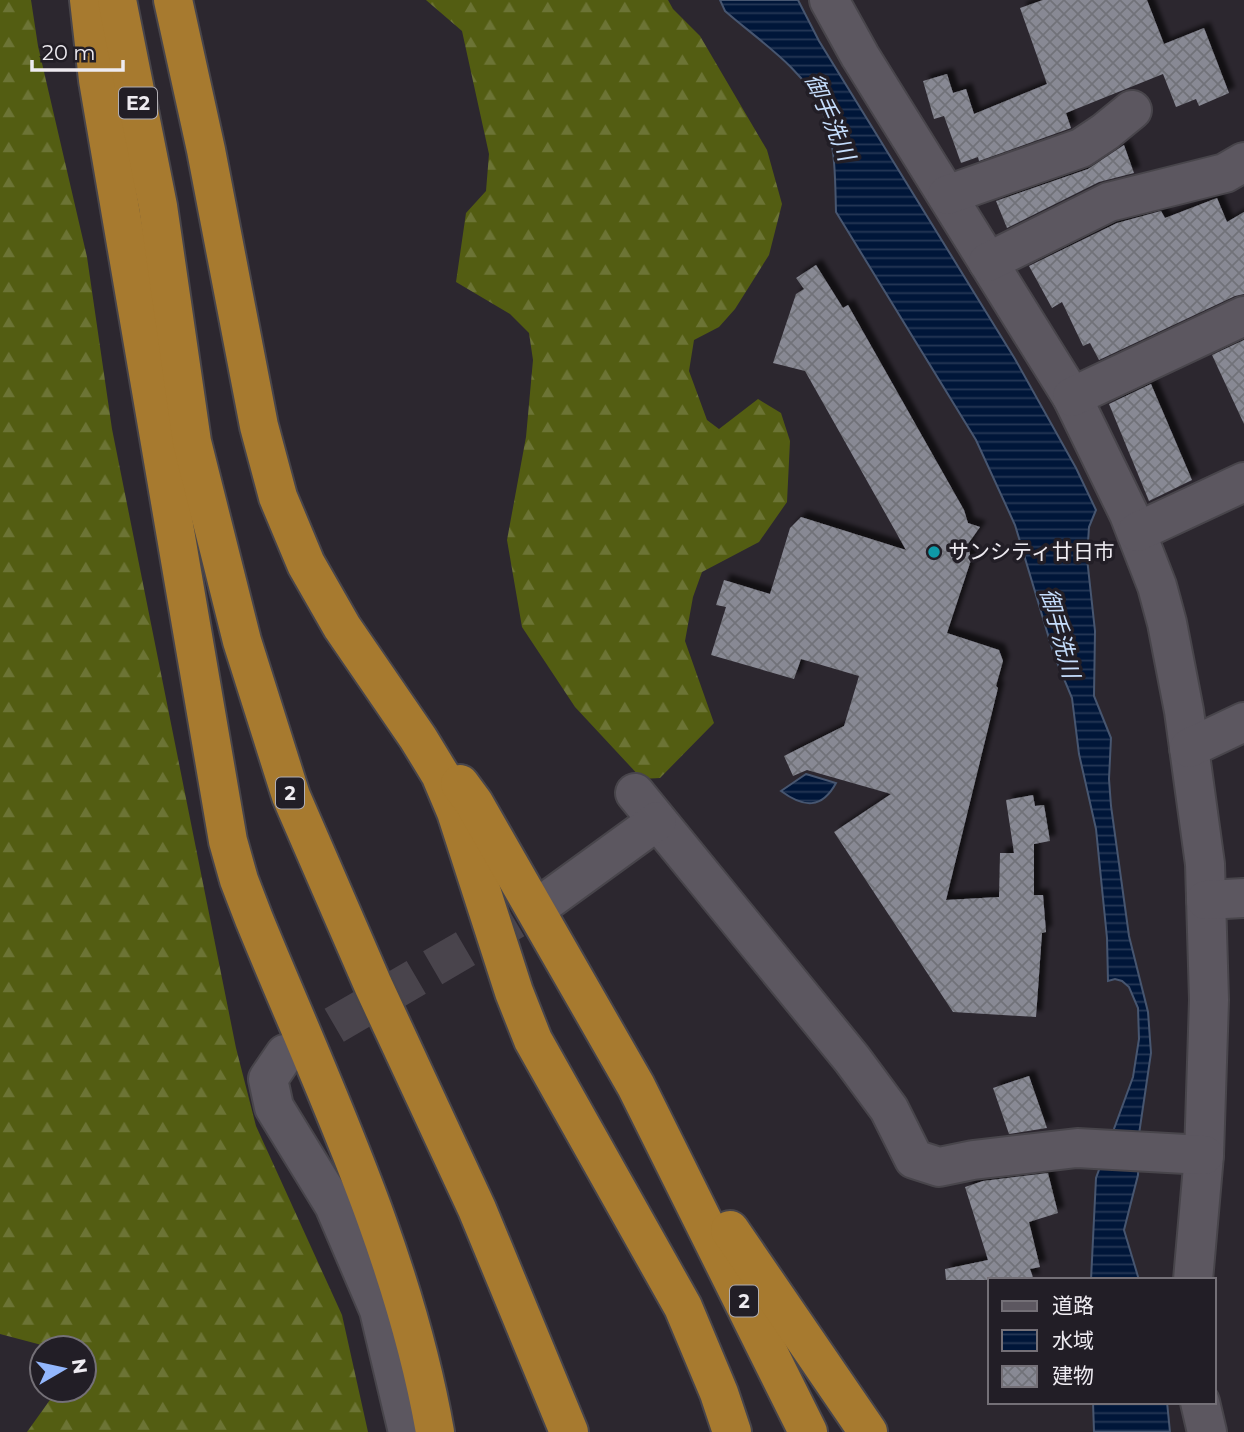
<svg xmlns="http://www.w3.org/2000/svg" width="1244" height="1432" viewBox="0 0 1244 1432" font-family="Montserrat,'Noto Sans JP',sans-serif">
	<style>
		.forest { fill: url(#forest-firs) }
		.water { fill: url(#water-rules); stroke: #475670; stroke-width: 2 }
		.building { fill: url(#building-cross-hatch); filter: url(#shadow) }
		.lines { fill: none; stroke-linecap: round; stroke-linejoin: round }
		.minor-tunnel { stroke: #49444c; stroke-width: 38; stroke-dasharray: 38 19; stroke-linecap: butt }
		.minor-casing { stroke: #48454b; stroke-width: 42 }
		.highway-casing { stroke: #48454b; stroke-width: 42 }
		.minor { stroke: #5c5760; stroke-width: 38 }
		.highway { stroke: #a77a2f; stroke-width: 38 }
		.culture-dot { fill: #0f9aa8; stroke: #221e26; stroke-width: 2.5 }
		.labels { text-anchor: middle; stroke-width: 7; stroke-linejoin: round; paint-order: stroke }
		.shield { fill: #221e26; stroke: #b1aeb4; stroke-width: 2 }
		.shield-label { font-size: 19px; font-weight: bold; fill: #eeebf1 }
		.poi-label { font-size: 21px; fill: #eeebf1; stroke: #221e26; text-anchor: start }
		.water-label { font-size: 23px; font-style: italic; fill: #c5ddfc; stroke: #221e26 }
	</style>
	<defs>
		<pattern id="forest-firs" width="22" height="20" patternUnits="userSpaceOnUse" patternTransform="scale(1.75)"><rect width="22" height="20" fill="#535d12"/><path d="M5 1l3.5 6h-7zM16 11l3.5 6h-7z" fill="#6c7435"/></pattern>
		<pattern id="water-rules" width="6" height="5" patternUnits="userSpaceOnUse" patternTransform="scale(1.75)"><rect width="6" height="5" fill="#001639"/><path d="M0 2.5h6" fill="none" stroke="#263856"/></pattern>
		<pattern id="building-cross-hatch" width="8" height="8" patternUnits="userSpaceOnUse" patternTransform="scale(1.75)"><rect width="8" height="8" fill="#888994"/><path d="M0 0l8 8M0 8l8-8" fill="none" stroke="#717279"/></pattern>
		<filter id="shadow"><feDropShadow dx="6" dy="-6" stdDeviation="2" flood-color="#0009"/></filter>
	</defs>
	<rect width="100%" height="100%" fill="#2c272f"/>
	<!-- forest -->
	<g class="forest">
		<polygon points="0,0 31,0 38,46 87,257 112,429 236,1048 256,1126 342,1315 368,1432 27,1432 57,1390 84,1390 84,1348 53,1348 0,1334"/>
		<polygon points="426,0 668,0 673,9 700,36 767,150 782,204 769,255 735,309 719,327 694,340 689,371 707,420 719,429 758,399 781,413 790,441 787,502 759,542 702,572 693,597 685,641 714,723 660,778 642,779 575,707 522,627 507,540 526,437 533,360 529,333 510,314 456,282 466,213 486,191 489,154 462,31"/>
	</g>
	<!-- water -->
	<g class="water">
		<path d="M720,0h78l21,41 196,318 61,109 20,42 -7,17 -2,31 8,73 -1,65 17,42 -2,41 2,27 18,130 19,76 3,41 -12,81 -1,41 -14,55 15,50h-48l5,-102 37,-101 6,-38 -1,-31 -9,-21 -7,-6 -7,-2 -7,2 -1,-43 -11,-109 -17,-75 -7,-56 -18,-43 -39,-130 -39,-85 -140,-228c-1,-34 0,-70 -14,-102 -18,-41 -64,-70 -97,-99z"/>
		<path d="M806,774l30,9c-14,26 -32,25 -55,8z"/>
		<polygon points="1093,1402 1167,1402 1170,1432 1094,1432"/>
	</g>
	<!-- building -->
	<g class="building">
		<polygon points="1043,0 1147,0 1164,44 1204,28 1229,93 1199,106 1196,99 1176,107 1163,74 1066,113 1071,128 979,161 978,157 961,163 944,116 934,119 923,81 947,74 953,93 966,89 974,114 1047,84 1020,8"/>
		<polygon points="1124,145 1134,173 1099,182 1007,228 996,201 1088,169"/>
		<polygon points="1217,198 1227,222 1244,212 1244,294 1235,296 1099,360 1090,343 1083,346 1062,302 1052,308 1029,266 1117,223 1161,211 1165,218"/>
		<polygon points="816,265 843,308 848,305 964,510 968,523 980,527 968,544 971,560 947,633 999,650 1003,661 996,686 998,688 946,900 999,897 1000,853 1014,853 1006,800 1033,795 1035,806 1044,805 1050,841 1034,844 1034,895 1043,895 1046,932 1042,933 1036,1017 953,1012 834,832 891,794 807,770 793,776 784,756 844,726 859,676 801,659 794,679 711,655 726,607 716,605 724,580 770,594 790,528 801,517 906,550 805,371 773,363 796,294 804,289 796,278"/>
		<polygon points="1244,340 1244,424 1212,355"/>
		<polygon points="1151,384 1192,480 1149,501 1109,404"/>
		<polygon points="1029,1076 1047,1128 1009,1134 993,1088"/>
		<polygon points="1048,1173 1058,1213 1029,1222 1040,1267 1030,1269 1034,1280 946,1280 945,1269 988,1260 965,1187 983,1181"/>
	</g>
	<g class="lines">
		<!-- minor-tunnel -->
		<polyline class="minor-tunnel" points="285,1054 547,901"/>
		<!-- minor casing -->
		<g class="minor-casing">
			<g id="minor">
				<polyline points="829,0 860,56 1072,397 1129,514 1157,586 1167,623 1184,711 1205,864 1209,1000 1204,1155 1193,1280"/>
				<polyline points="947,195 1081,148 1105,132 1132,110"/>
				<polyline points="988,262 1109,202 1225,173 1244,162"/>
				<polyline points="1072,397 1244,316"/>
				<polyline points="1137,532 1244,482"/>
				<polyline points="1189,748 1244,722"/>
				<polyline points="635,793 852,1059 889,1109 914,1159 939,1167 973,1160 1077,1148 1204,1155"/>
				<polyline points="1206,900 1244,898"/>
				<polyline points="547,901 657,821"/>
				<polyline points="285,1054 268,1079 274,1107 334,1205 379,1310 408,1432"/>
				<polyline points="1200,1402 1207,1432"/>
			</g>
		</g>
		<!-- highway casing -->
		<g class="highway-casing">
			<g id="highway">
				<path d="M89,0l9,80 130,761 11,39 15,39c68,166 150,335 181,513"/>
				<polyline points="117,0 158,206 192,442 242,641 291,796 373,985 477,1209 569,1432"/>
				<polyline points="173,0 206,150 259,426 278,497 306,564 342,627 418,738 440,774 456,812 514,992 533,1040 683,1307 719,1393 732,1432"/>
				<polyline points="460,784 474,803 636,1086 808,1432"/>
				<polyline points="730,1230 868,1432"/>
			</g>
		</g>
		<!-- minor -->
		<use href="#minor" class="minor"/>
		<!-- highway -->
		<use href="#highway" class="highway"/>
	</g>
	<!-- markers -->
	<circle class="culture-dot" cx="934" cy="552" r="7"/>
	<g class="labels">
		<!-- shield labels -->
		<g class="shield">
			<rect x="119" y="87.5" width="38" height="31" rx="5"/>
			<rect x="276" y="777.5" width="28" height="31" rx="5"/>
			<rect x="730" y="1285.5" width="28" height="31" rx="5"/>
		</g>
		<g class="shield-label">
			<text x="138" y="110">E2</text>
			<text x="290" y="800">2</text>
			<text x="744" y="1308">2</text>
		</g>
		<!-- poi labels -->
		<g class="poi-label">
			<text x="948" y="559">サンシティ廿日市</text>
		</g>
		<!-- water labels -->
		<g class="water-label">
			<text transform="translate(830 117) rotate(67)" y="8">御手洗川</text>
			<text transform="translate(1060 633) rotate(75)" y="8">御手洗川</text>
		</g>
	</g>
	<!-- legend -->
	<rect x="988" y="1278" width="228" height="126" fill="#221e26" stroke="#747077" stroke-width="2"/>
	<rect x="1002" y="1301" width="35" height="10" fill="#5c5760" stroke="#747077" stroke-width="2"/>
	<text x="1052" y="1313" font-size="21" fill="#eeebf1">道路</text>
	<rect x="1002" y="1330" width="35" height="21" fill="url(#water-rules)" stroke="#747077" stroke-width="2"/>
	<text x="1052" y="1348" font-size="21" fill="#eeebf1">水域</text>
	<rect x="1002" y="1366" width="35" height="21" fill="url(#building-cross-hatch)" stroke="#747077" stroke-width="2"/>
	<text x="1052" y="1383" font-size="21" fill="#eeebf1">建物</text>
	<!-- north arrow -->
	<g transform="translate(63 1369) rotate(81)"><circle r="33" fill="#221e26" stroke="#747077" stroke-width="2"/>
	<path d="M0-5L12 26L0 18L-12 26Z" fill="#93b7fd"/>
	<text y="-10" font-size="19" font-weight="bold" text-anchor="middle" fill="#eeebf1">N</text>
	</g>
	<!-- scale -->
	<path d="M32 60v10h91v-10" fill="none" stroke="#eeebf1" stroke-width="3.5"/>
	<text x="42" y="60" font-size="21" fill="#eeebf1" stroke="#221e26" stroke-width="5" paint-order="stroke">20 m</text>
</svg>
